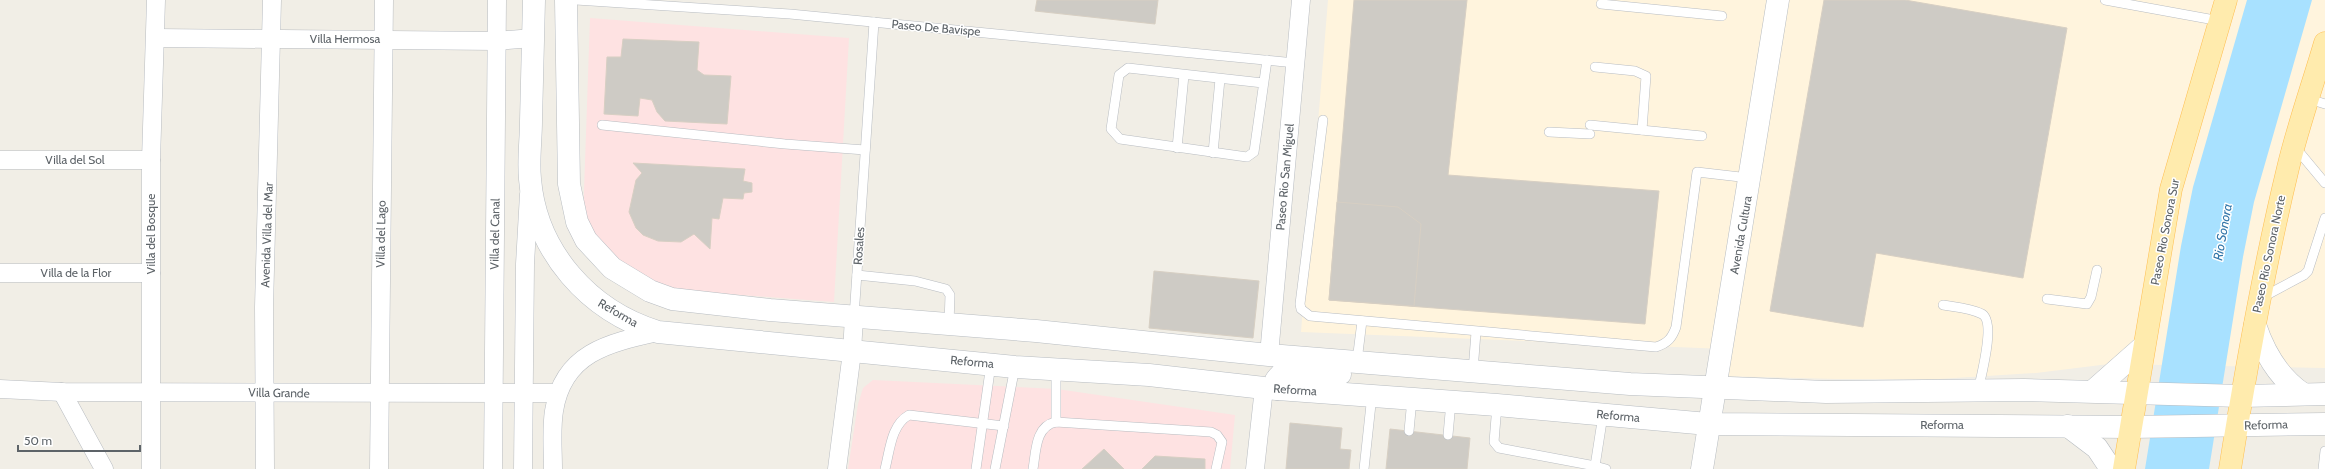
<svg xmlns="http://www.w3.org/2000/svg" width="2325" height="469" viewBox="0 0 2325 469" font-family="Cabin,sans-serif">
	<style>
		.commercial { fill: #fff4dd }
		.medical { fill: #fee2e2 }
		.water { fill: #a8e1ff }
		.building { fill: #cecbc5; stroke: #d7cfc3 }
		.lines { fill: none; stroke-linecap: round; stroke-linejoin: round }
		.lane-casing { stroke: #b8bcc1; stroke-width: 10 }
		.street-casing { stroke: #b8bcc1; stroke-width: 19 }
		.secondary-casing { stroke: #b7bcc1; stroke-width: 23 }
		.primary-casing { stroke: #ffbf51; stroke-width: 23 }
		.lane { stroke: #fff; stroke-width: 9 }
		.street { stroke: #fff; stroke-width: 18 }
		.secondary { stroke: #fff; stroke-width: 22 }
		.primary { stroke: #ffebad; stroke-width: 22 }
		.labels { text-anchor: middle; stroke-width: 3; stroke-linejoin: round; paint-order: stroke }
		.street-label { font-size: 12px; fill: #5d6368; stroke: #fff }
		.water-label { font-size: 13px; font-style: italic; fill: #3477aa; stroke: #fff }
	</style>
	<rect width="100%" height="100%" fill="#f1eee6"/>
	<!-- commercial -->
	<polygon class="commercial" points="1328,0 2325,0 2325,368 2109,364 2036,373 1939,379 1838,379 1720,376 1725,349 1301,332"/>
	<!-- medical -->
	<g class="medical">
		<polygon points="590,18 849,38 834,302 663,289 633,277 583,220"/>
		<polygon points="873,380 1057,389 1235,415 1230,469 848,469 858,404 863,388"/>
	</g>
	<!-- water -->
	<polygon class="water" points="2247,0 2312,0 2254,202 2243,257 2209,469 2145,469 2181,246 2193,187"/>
	<!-- building -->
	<g class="building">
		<polygon points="1037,0 1158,0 1155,24 1035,11"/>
		<polygon points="1354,0 1467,0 1448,175 1659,191 1645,324 1329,300"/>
		<polygon points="1824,0 1905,0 2067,28 2023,278 1876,253 1863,327 1770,311"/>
		<polygon points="623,39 699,42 697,70 704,75 731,76 727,124 665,121 657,112 652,100 640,98 638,116 604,114 607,57 621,57"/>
		<polygon points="633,163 745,169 743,181 752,183 752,192 744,193 743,199 723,198 719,219 712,218 710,249 694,234 681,242 658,241 643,235 636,228 629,212 636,180 642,173"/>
		<polygon points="1337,202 1398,207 1421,224 1414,306 1329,300"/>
		<polygon points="1154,271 1259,281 1253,338 1149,328"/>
		<polygon points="1290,423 1342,428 1340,449 1351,450 1349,469 1286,469"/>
		<polygon points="1390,429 1470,438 1467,469 1386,469"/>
		<polygon points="1104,449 1124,469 1082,469"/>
		<polygon points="1155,456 1205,459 1205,469 1142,469"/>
	</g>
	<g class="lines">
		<!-- lane casing -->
		<g class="lane-casing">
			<g id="lane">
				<polyline points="576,0 790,14 1295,63"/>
				<polyline points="2105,0 2220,21"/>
				<polyline points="1601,4 1722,16"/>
				<polyline points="1595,67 1635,71 1646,76 1642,130"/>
				<polyline points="1263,83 1128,68 1119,75 1111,129 1120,139 1247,157 1254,152 1267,60"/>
				<polyline points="2309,99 2325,104"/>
				<path d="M1323,120l-23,184 1,5 9,7 346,31c12,-4 16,-9 20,-20l21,-155 52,6"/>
				<polyline points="602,125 785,144 865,150"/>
				<polyline points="1590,125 1702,136"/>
				<polyline points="1549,132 1590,134"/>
				<polyline points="2295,147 2325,183"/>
				<polyline points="1177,148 1184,75"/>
				<polyline points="1213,153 1220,79"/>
				<polyline points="857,275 915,281 946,289 950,295 949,324"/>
				<polyline points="2261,298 2304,275 2308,271 2325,218"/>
				<polyline points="2047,299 2087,304 2091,297 2097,270"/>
				<path d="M1943,305c12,2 28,3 39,9 14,8 -1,62 -4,77"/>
				<polyline points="854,317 874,22"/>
				<polyline points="1357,361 1362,321"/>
				<polyline points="1056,369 1056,422"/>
				<polyline points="1473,371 1476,332"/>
				<polyline points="1497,405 1494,442 1499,448 1595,466 1603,415"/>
				<polyline points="1409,431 1412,399"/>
				<polyline points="1448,435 1451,402"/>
				<polyline points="1595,466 1606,469"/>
				<path d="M885,469c5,-19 6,-44 24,-54l95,11"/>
				<polyline points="976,469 991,364"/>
				<polyline points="995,469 1015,367"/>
				<path d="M1033,469c3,-17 2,-43 23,-47l155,10 6,3 5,7 -6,27"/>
				<polyline points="1364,469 1372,395"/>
				<polyline points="2323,469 2325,451"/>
			</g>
		</g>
		<!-- street casing -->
		<g class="street-casing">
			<g id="street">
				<polyline points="156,38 496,41 533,38"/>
				<polyline points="0,160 151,160"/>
				<polyline points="0,273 151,273"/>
				<polyline points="1269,355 1301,0"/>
				<polyline points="0,389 62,392 558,393"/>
				<polyline points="62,392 104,469"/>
				<polyline points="151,469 151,160 156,0"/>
				<polyline points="265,469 264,307 272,0"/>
				<polyline points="379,469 384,0"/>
				<polyline points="493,469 497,0"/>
				<polyline points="523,469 525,264 529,194"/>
				<path d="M553,469c0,-19 -2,-40 1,-58 9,-58 54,-68 104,-79"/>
				<polyline points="837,469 852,352 854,317"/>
				<polyline points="1255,469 1264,388"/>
			</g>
		</g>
		<!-- secondary casing -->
		<g class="secondary-casing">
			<g id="secondary">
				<path d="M534,0c-1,40 -2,81 -3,121 0,19 -3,39 -1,58 6,73 59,132 128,153l357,35 134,8 115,13 233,17 211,19 423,3 194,-3"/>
				<polyline points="566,0 569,184 577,222 586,240 612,268 650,291 672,299 770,310 1036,331 1269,355 1630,384 1826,392 2024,390 2241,396 2325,394"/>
				<path d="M2255,325c9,27 24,53 48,69"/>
				<polyline points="1277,389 1276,380 1283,372 1340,374"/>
				<polyline points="2093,391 2144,346"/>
				<polyline points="2068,426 2097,448 2111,469"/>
				<polyline points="1702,469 1778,0"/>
			</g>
		</g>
		<!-- primary casing -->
		<g class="primary-casing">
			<g id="primary">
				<polyline points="2124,469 2171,189 2226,0"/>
				<path d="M2230,469c16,-101 34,-202 58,-301 10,-42 25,-84 37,-125"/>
			</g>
		</g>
		<!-- lane -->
		<use href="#lane" class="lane"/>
		<!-- street -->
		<use href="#street" class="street"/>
		<!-- secondary -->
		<use href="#secondary" class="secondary"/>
		<!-- primary -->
		<use href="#primary" class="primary"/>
	</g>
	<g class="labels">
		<!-- street labels -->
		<g class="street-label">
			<text transform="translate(936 28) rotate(5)" y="4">Paseo De Bavispe</text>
			<text x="345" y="43">Villa Hermosa</text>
			<text x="75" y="164">Villa del Sol</text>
			<text transform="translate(1285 177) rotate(-85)" y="4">Paseo Rio San Miguel</text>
			<text transform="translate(2165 232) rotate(-79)" y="4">Paseo Rio Sonora Sur</text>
			<text transform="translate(151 234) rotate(-90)" y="4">Villa del Bosque</text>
			<text transform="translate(381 234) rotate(-89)" y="4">Villa del Lago</text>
			<text transform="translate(495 234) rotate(-89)" y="4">Villa del Canal</text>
			<text transform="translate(267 235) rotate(-88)" y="4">Avenida Villa del Mar</text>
			<text transform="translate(1741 235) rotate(-80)" y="4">Avenida Cultura</text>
			<text transform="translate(859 246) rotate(-86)" y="4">Rosales</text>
			<text transform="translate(2269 254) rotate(-78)" y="4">Paseo Rio Sonora Norte</text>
			<text x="76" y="277">Villa de la Flor</text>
			<text transform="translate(618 313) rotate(30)" y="4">Reforma</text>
			<text transform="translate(972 362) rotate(5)" y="4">Reforma</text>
			<text transform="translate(1295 390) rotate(4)" y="4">Reforma</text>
			<text transform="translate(279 393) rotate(1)" y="4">Villa Grande</text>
			<text transform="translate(1618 416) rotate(5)" y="4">Reforma</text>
			<text x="1942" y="429">Reforma</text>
			<text transform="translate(2266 425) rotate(-2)" y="4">Reforma</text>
		</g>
		<!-- water labels -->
		<g class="water-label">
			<text transform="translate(2222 232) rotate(-80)" y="5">Rio Sonora</text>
		</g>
	</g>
	<!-- scale -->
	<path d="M18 445v6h122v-6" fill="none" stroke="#5d6368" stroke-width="2"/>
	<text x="24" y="445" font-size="12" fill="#5d6368" stroke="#ffffff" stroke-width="3" paint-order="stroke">50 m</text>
</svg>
